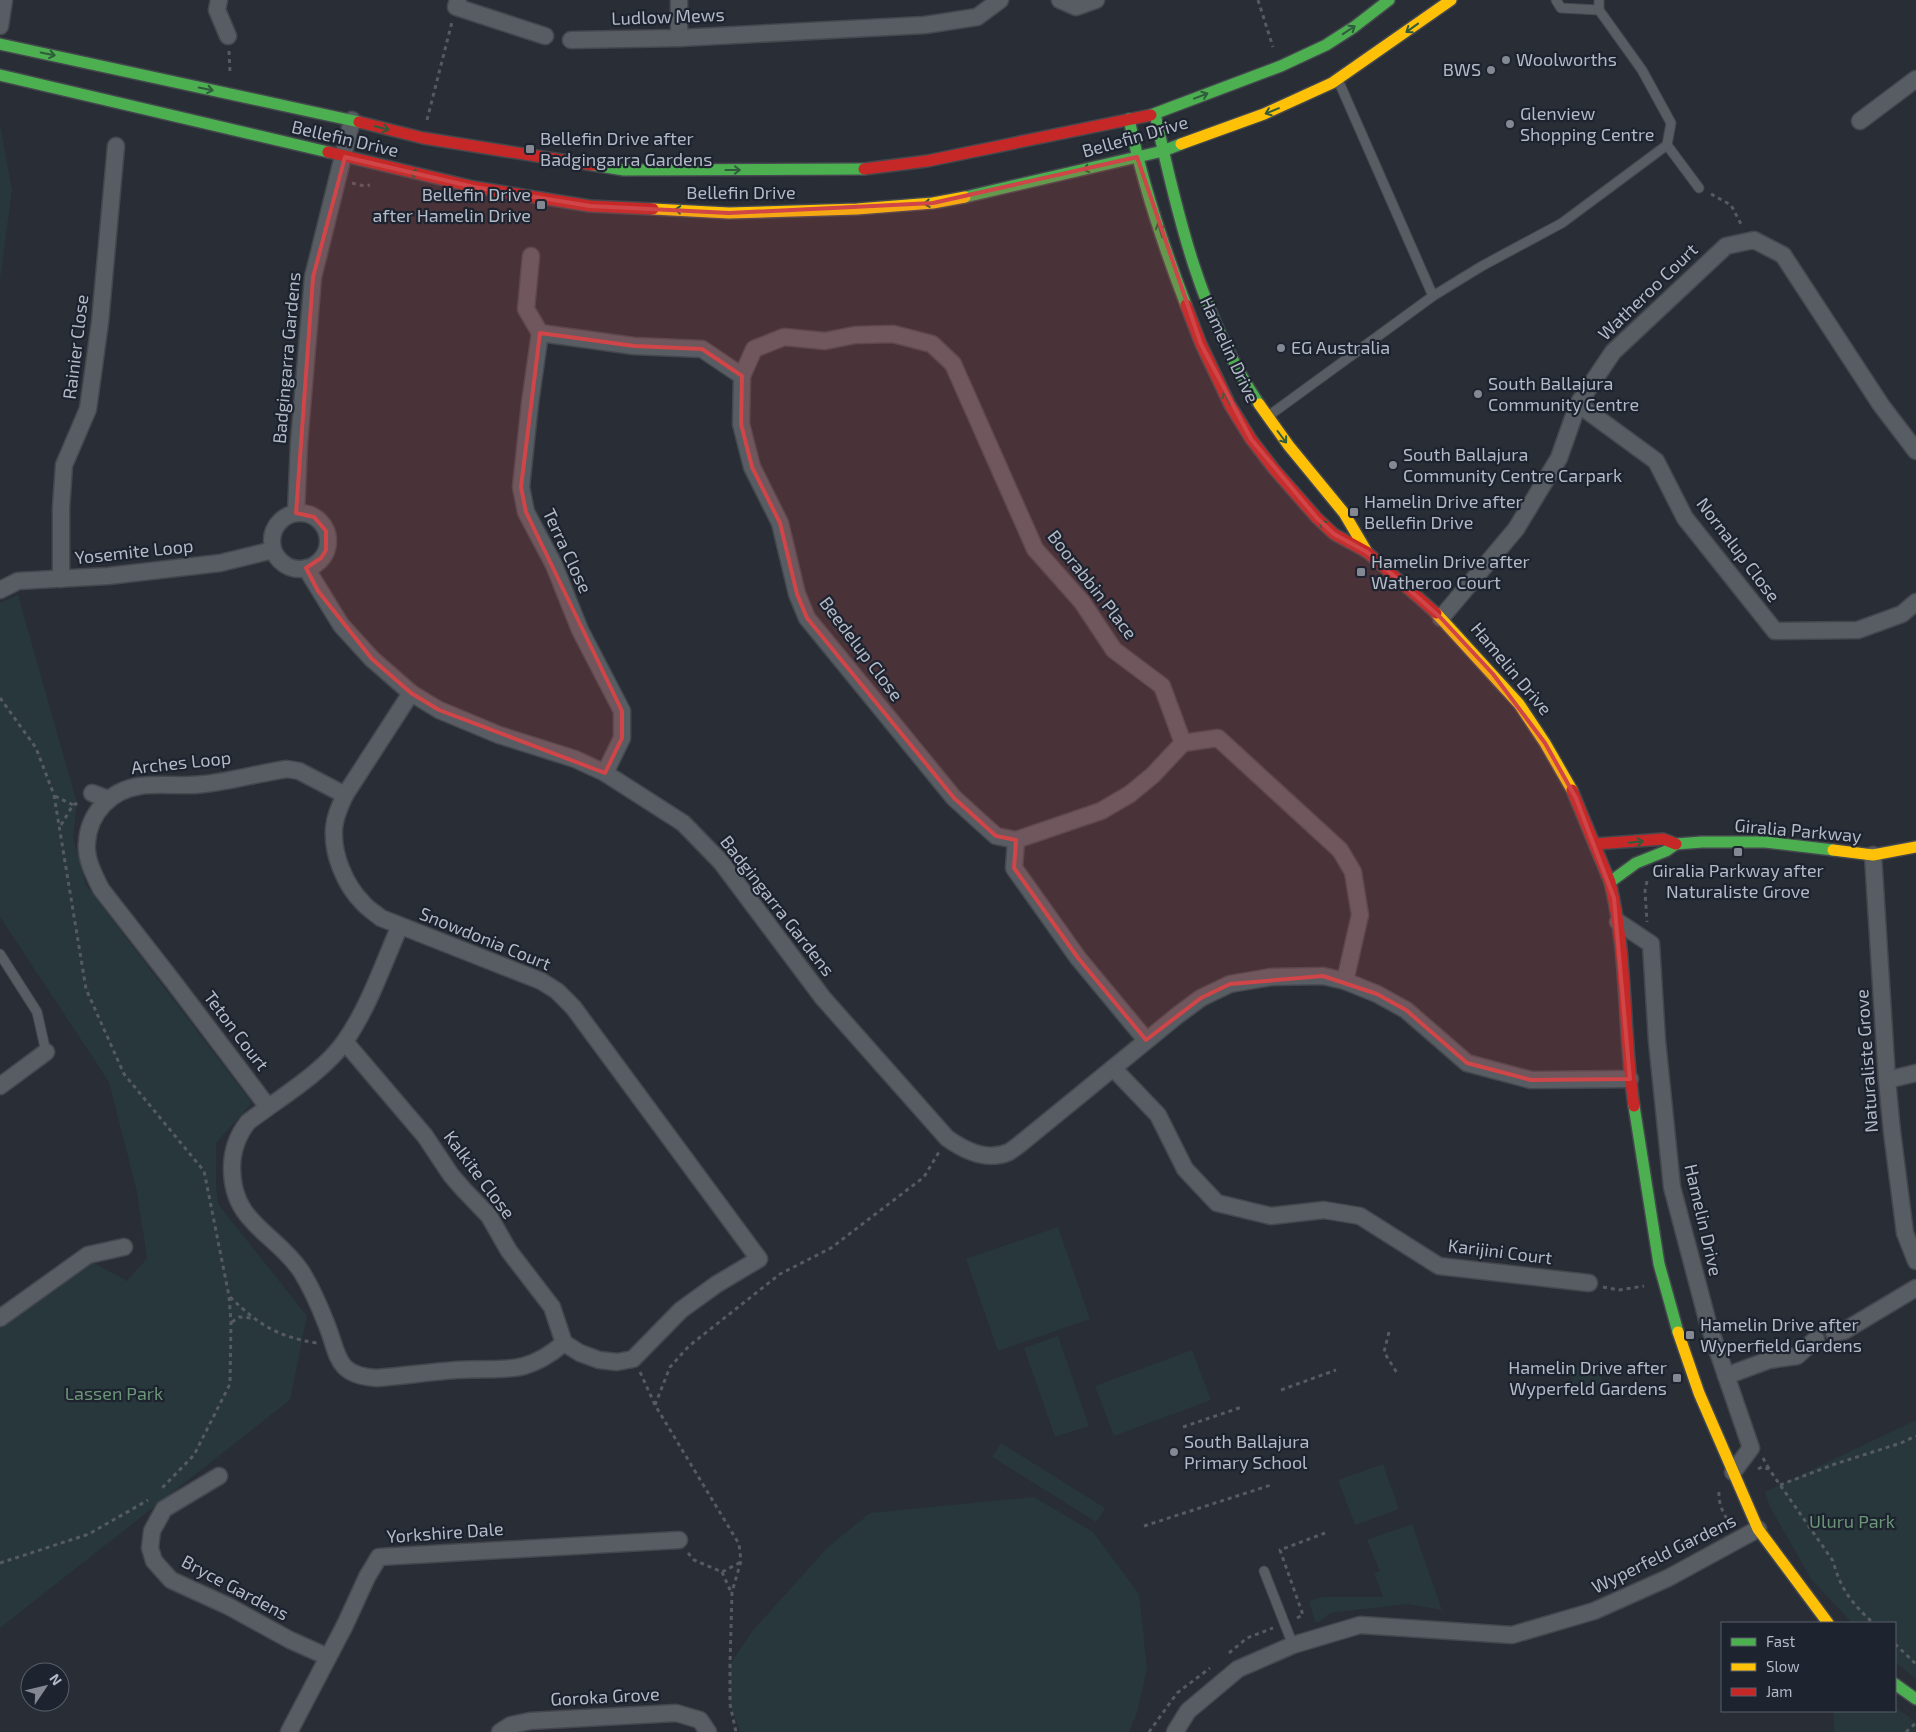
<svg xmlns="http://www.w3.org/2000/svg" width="1916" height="1732" viewBox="0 0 1916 1732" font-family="'Exo 2',sans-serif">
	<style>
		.green { fill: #27373b }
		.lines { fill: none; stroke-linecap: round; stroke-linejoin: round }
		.lane-casing { stroke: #44484e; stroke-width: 11 }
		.street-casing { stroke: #44484e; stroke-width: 19 }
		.fast-casing { stroke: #44484e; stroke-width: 14 }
		.slow-casing { stroke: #44484e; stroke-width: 14 }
		.jam-casing { stroke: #44484e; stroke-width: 14 }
		.path { stroke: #565b60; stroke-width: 3; stroke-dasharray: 4 4; stroke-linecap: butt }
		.lane { stroke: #585c63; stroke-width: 9 }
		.street { stroke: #585c63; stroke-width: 16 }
		.fast { stroke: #4caf50; stroke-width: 11 }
		.slow { stroke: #ffc107; stroke-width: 11 }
		.jam { stroke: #c62828; stroke-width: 11 }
		.oneway { stroke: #305b3c }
		.marked { fill: #cf4548; fill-opacity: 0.2; stroke: #cf4548; stroke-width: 4; stroke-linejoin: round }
		.poi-dot { fill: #838893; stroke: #1d232f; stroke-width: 2 }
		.labels { text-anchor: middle; stroke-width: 4.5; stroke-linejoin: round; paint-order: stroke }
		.street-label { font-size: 18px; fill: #b3b9c6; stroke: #1d232f }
		.poi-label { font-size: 18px; fill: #b3b9c6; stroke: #1d232f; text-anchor: start }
		.park-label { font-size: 18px; fill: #6b9577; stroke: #1d232f }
	</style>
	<rect width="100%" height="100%" fill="#292d35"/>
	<!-- green -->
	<g class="green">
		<polygon points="0,125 12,190 0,280"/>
		<polygon points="18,595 77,803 73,838 86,885 252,1103 216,1143 216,1186 218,1204 307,1316 290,1400 0,1628 0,1327 92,1262 127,1281 147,1258 137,1192 109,1082 0,917 0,603"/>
		<polygon points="1058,1227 1090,1319 998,1351 966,1259"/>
		<polygon points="1058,1336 1089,1426 1055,1437 1024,1348"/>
		<polygon points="1192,1350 1211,1400 1114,1436 1095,1386"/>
		<polygon points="1588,1363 1597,1367 1603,1382 1576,1392 1568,1370"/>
		<polygon points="1916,1420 1916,1679 1895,1662 1895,1623 1852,1623 1811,1579 1770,1507 1765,1492"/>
		<polygon points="1001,1443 1105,1508 1096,1522 992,1457"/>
		<polygon points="1383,1464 1399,1509 1355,1525 1338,1480"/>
		<polygon points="1034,1497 1093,1532 1139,1594 1147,1669 1137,1713 1129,1732 740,1732 730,1704 730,1664 754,1629 828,1547 870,1513"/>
		<polygon points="1412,1524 1442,1610 1408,1604 1330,1613 1319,1622 1315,1622 1309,1601 1322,1597 1383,1597 1374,1573 1380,1571 1367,1540"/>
		<polygon points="1895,1707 1916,1722 1916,1732 1834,1732 1833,1711 1895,1711"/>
	</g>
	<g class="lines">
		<!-- lane casing -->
		<g class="lane-casing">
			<g id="lane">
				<polyline points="1556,0 1561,8 1599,10"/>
				<polyline points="1667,145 1699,188"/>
				<polyline points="1433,296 1482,266 1562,223 1667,145 1671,123 1642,70 1599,10 1599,0"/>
				<polyline points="1267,417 1433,296 1338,80"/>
				<polyline points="0,954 37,1012 46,1052"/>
				<polyline points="1264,1571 1293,1645"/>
			</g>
		</g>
		<!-- street casing -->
		<g class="street-casing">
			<g id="street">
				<polyline points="219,0 217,10 228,36"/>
				<polyline points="458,0 456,7 545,36"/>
				<polyline points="679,0 679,38"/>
				<polyline points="1060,0 1076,7 1096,0"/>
				<polyline points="0,26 4,0"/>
				<polyline points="571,40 679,38 925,25 977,17 1000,0"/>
				<polyline points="1860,121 1916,79"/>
				<polyline points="531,256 526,309 540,333"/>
				<polyline points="1578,404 1656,461 1685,518 1775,631 1858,630 1902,614 1916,602"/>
				<polyline points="296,513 299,443 313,277 352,120"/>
				<circle cx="300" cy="541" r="28"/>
				<path d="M306,568l35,57 31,34 39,34 28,17 60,25 76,24 30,14 78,50 38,39 102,136 124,140c18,13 40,24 62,14 5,-3 11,-8 16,-12l153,-125 23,-17 29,-14 41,-7 52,-1 22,5 32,13 29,16 61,53 64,17 99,-1"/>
				<polyline points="61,579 61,508 64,465 88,409 100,322 116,146"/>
				<polyline points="0,590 18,581 108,576 220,563 273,550"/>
				<polyline points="1441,618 1516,529 1559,458 1578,404 1613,352 1726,246 1754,240 1783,255 1881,405 1916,451"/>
				<polyline points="1183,743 1153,775 1130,794 1101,811 1016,840 996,836 954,798 807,618 797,594 780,523 752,467 741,424 742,376 754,349 784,337 825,341 855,335 893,334 932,344 953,364 1035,549 1082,602 1114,650 1162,686 1183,743 1218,738 1340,850 1353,872 1360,915 1345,981"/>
				<polyline points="605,773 622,738 622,711 580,630 554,565 526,512 521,487 530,403 540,333 634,346 702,349 742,376"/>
				<polyline points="92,793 108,799"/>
				<polyline points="1016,840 1014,868 1078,958 1146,1040"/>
				<polyline points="1873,855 1887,1080 1892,1132 1905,1233 1916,1261"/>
				<polyline points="1618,922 1651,944 1657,1041 1672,1187 1708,1323 1751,1448 1733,1472"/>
				<path d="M400,926c-17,38 -31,81 -55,115 -21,31 -67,58 -97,81 -11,14 -16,28 -16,46 0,56 43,64 69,103 10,16 18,34 25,52 13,31 8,52 50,55 27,-2 53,-6 80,-8 48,-3 68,7 108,-27l16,10 19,7 18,2 16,-3 48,-49 36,-26 42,-25 -186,-252 -16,-16 -16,-10 -160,-63c-6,-5 -13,-9 -18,-15 -18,-18 -31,-49 -29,-75 1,-12 6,-22 11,-33l66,-102"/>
				<polyline points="345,1042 425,1136 451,1175 464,1190 489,1216 509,1251 552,1307 564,1343"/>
				<polyline points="1113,1068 1158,1115 1185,1169 1217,1203 1271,1216 1324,1210 1360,1216 1439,1266 1589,1283"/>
				<polyline points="1887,1080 1916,1073"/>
				<polyline points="0,1086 46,1052"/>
				<path d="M268,1107l-96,-127 -71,-91c-7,-14 -16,-31 -14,-47 2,-29 24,-52 53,-56 21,-3 43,1 64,-2 28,-3 55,-11 83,-15l12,2 46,24"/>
				<polyline points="0,1318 88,1255 124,1247"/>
				<polyline points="1834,1333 1844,1331 1916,1288"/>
				<polyline points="1726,1376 1769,1360 1797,1356 1816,1339"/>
				<polyline points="219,1476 164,1509 152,1531 150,1548 154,1561 171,1580 228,1606 290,1640 328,1657"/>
				<polyline points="289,1732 345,1625 367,1577 379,1557 679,1540"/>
				<polyline points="500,1732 511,1725 530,1721 676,1713 700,1720 708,1732"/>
				<polyline points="1175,1732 1188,1711 1238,1669 1293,1645 1360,1625 1512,1635 1594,1611 1668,1578 1758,1529"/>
			</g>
		</g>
		<!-- fast casing -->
		<g class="fast-casing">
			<g id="fast">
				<polyline points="0,44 359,122"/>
				<polyline points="0,75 328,152"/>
				<path d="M1155,114c22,100 46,204 104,290"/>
				<polyline points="1151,115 1281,66 1326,45 1354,27 1389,0"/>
				<path d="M1129,119c13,63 34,126 57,186"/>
				<polyline points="593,165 624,170 864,169"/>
				<polyline points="965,197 1163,151 1181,144"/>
				<polyline points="1610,882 1636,863 1666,851 1676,844 1702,842 1765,842 1833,850"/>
				<polyline points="1634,1106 1659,1264 1678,1332"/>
				<polyline points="1895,1684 1916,1699"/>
			</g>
		</g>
		<!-- slow casing -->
		<g class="slow-casing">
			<g id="slow">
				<polyline points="1181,144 1264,114 1332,83 1451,0"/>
				<polyline points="653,209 729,213 857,209 933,203 965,197"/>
				<polyline points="1259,404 1289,446 1344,513 1367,552"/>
				<polyline points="1436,613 1519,704 1545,743 1572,790"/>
				<polyline points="1833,850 1873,855 1916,847"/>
				<polyline points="1678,1332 1699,1393 1758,1529 1828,1623"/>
			</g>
		</g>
		<!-- jam casing -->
		<g class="jam-casing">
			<g id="jam">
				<polyline points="359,122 423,138 593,165"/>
				<polyline points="328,152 474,187 590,206 653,209"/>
				<polyline points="864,169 927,161 1151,115"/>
				<polyline points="1186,305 1201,344 1230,405 1251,439 1274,469 1317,518 1334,534 1367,552 1436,613"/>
				<path d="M1572,790l38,92c18,74 13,150 24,224"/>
				<polyline points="1595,844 1663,839 1676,844"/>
			</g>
		</g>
		<!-- path -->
		<g class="path">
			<polyline points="1258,0 1273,47"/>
			<polyline points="229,51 230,72"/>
			<polyline points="427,120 452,22"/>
			<polyline points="352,183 364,186 370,185"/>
			<polyline points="1711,194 1731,205 1742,226"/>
			<polyline points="0,698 36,748 54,795 86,989 124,1074 204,1171 229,1296 231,1322 230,1384 194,1455 162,1488"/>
			<polyline points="55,796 73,805"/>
			<polyline points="61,825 73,805 78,803"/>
			<polyline points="1647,881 1645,891 1647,922"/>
			<polyline points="1603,1287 1619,1290 1644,1286"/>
			<path d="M230,1297c28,27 47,40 87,46"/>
			<polyline points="232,1322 239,1317 251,1318"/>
			<polyline points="1389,1332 1384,1352 1397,1373"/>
			<polyline points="640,1372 655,1405 739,1544 741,1561 732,1592 730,1664 730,1704 736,1732"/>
			<polyline points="1281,1390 1336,1370"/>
			<polyline points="655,1405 670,1367 689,1346 780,1274 831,1248 924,1177 939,1152"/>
			<polyline points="1183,1427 1242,1407"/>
			<polyline points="1763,1458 1769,1469"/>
			<path d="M1758,1469l4,-2 7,2 64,92c8,29 18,41 40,62"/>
			<polyline points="1780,1485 1835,1464 1901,1443 1916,1436"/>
			<path d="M1719,1492c-1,12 5,23 12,33"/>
			<polyline points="1144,1526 1271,1485"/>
			<polyline points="688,1553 694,1560 722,1572 741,1562"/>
			<polyline points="0,1563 89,1534 148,1500"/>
			<polyline points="722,1572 731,1592"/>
			<polyline points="1297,1618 1303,1615 1280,1550 1325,1533"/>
			<polyline points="1895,1644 1916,1664"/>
			<polyline points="1229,1653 1247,1638 1273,1628"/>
			<polyline points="1149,1732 1177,1693 1210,1668"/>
			<polyline points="1906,1732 1916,1723"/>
		</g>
		<!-- lane -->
		<use href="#lane" class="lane"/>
		<!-- street -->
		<use href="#street" class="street"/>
		<!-- fast -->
		<use href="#fast" class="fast"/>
		<!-- slow -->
		<use href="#slow" class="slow"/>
		<!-- jam -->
		<use href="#jam" class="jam"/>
	</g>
	<!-- one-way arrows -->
	<defs><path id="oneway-shaft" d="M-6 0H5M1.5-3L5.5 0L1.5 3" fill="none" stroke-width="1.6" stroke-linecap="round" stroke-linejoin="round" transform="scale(1.25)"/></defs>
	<g class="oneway">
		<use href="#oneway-shaft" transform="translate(1412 28) rotate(144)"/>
		<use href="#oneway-shaft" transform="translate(1349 30) rotate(-34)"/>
		<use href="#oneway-shaft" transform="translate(48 54) rotate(12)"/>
		<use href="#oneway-shaft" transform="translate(206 89) rotate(12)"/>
		<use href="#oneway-shaft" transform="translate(1201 96) rotate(-21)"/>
		<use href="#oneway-shaft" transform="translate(1272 111) rotate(158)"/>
		<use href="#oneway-shaft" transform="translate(382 128) rotate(14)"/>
		<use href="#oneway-shaft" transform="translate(1090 168) rotate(166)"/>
		<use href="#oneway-shaft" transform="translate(733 170)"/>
		<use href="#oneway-shaft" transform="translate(417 174) rotate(-167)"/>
		<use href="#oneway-shaft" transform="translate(931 203) rotate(173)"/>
		<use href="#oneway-shaft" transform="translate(682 210) rotate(-176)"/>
		<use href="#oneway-shaft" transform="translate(1160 230) rotate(-107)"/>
		<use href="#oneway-shaft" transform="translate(1227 398) rotate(-117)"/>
		<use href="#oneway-shaft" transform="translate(1282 437) rotate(53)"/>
		<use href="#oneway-shaft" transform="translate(1325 526) rotate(-136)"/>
		<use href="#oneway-shaft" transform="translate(1636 842) rotate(-6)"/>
	</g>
	<!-- marked area -->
	<path class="marked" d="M345,157l129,30 116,19 139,7 204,-10 204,-46 64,187 50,95 66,79 17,16 33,18 74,66 52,56 52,69 31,55 38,100 16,181 -99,1 -64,-17 -61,-53 -29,-16 -54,-18 -93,8 -29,14 -55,42 -68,-82 -64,-90 2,-28 -20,-4 -42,-38 -147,-180 -10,-24 -17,-71 -28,-56 -11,-43 1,-48 -40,-27 -68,-3 -94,-13 -19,154 5,25 96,199v27l-17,35 -166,-63 -28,-17 -39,-34 -54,-68 -12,-23 15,-10 5,-8v-19l-12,-14 -18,-4 17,-236z"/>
	<!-- markers -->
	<g class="poi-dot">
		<circle cx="1506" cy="60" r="5"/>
		<circle cx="1491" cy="70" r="5"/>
		<circle cx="1510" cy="124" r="5"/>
		<rect x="525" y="144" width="10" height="10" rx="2.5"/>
		<rect x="536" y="200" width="10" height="10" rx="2.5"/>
		<circle cx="1281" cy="348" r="5"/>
		<circle cx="1478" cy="394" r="5"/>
		<circle cx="1393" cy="465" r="5"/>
		<rect x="1349" y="507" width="10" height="10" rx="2.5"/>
		<rect x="1356" y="567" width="10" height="10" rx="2.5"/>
		<rect x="1733" y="847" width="10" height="10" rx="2.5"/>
		<rect x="1685" y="1330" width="10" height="10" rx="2.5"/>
		<rect x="1672" y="1373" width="10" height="10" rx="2.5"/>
		<circle cx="1174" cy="1452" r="5"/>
	</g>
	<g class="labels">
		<!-- street labels -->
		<g class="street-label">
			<text transform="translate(668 17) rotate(-2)" y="6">Ludlow Mews</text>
			<text transform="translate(1135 137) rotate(-16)" y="6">Bellefin Drive</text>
			<text transform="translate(345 139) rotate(13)" y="6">Bellefin Drive</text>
			<text x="741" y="199">Bellefin Drive</text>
			<text transform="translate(1648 292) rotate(-44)" y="6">Watheroo Court</text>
			<text transform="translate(76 347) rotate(-83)" y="6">Rainier Close</text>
			<text transform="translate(1229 350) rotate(65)" y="6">Hamelin Drive</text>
			<text transform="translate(287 358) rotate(-85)" y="6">Badgingarra Gardens</text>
			<text transform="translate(1738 550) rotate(53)" y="6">Nornalup Close</text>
			<text transform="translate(567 551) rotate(65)" y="6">Terra Close</text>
			<text transform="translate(134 552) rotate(-6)" y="6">Yosemite Loop</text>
			<text transform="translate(1092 585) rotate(52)" y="6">Boorabbin Place</text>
			<text transform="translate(861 649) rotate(53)" y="6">Beedelup Close</text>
			<text transform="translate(1511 669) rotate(50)" y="6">Hamelin Drive</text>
			<text transform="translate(181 763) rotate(-6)" y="6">Arches Loop</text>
			<text transform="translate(1798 831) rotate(5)" y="6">Giralia Parkway</text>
			<text transform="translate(777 906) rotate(52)" y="6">Badgingarra Gardens</text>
			<text transform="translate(485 939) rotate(22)" y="6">Snowdonia Court</text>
			<text transform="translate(236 1031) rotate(53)" y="6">Teton Court</text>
			<text transform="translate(1867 1061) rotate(-94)" y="6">Naturaliste Grove</text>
			<text transform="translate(479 1175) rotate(53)" y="6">Kalkite Close</text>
			<text transform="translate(1703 1220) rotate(77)" y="6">Hamelin Drive</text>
			<text transform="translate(1500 1252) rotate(7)" y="6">Karijini Court</text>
			<text transform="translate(445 1533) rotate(-4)" y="6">Yorkshire Dale</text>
			<text transform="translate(1664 1554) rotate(-26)" y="6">Wyperfeld Gardens</text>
			<text transform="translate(235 1588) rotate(28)" y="6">Bryce Gardens</text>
			<text transform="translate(605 1697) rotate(-3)" y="6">Goroka Grove</text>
		</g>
		<!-- poi labels -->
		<g class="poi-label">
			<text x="1516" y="66">Woolworths</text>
			<text x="1481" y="76" text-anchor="end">BWS</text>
			<text x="1520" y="120">Glenview<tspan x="1520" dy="21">Shopping Centre</tspan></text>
			<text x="540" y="145">Bellefin Drive after<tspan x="540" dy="21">Badgingarra Gardens</tspan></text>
			<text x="531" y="201" text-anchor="end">Bellefin Drive<tspan x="531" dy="21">after Hamelin Drive</tspan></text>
			<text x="1291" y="354">EG Australia</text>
			<text x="1488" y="390">South Ballajura<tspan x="1488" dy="21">Community Centre</tspan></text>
			<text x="1403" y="461">South Ballajura<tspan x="1403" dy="21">Community Centre Carpark</tspan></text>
			<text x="1364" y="508">Hamelin Drive after<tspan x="1364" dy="21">Bellefin Drive</tspan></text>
			<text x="1371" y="568">Hamelin Drive after<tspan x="1371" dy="21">Watheroo Court</tspan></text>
			<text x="1738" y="877" text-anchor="middle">Giralia Parkway after<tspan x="1738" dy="21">Naturaliste Grove</tspan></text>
			<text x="1700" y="1331">Hamelin Drive after<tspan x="1700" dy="21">Wyperfield Gardens</tspan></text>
			<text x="1667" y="1374" text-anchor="end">Hamelin Drive after<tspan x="1667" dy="21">Wyperfeld Gardens</tspan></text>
			<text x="1184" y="1448">South Ballajura<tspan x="1184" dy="21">Primary School</tspan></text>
		</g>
		<!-- park labels -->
		<g class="park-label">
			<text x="114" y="1400">Lassen Park</text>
			<text x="1852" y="1528">Uluru Park</text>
		</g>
	</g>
	<!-- legend -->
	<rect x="1721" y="1622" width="175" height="90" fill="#1d232f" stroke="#595f6b"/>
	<rect x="1731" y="1638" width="25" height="8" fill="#4caf50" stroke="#595f6b"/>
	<text x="1766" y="1647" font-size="15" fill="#b3b9c6">Fast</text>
	<rect x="1731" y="1663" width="25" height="8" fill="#ffc107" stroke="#595f6b"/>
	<text x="1766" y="1672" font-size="15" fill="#b3b9c6">Slow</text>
	<rect x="1731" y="1688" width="25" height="8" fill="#c62828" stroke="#595f6b"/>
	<text x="1766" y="1697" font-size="15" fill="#b3b9c6">Jam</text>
	<!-- north arrow -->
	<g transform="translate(45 1687) rotate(55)"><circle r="24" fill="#1d232f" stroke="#595f6b"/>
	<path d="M0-4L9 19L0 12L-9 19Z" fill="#838893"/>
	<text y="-8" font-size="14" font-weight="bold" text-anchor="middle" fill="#b3b9c6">N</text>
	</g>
</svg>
